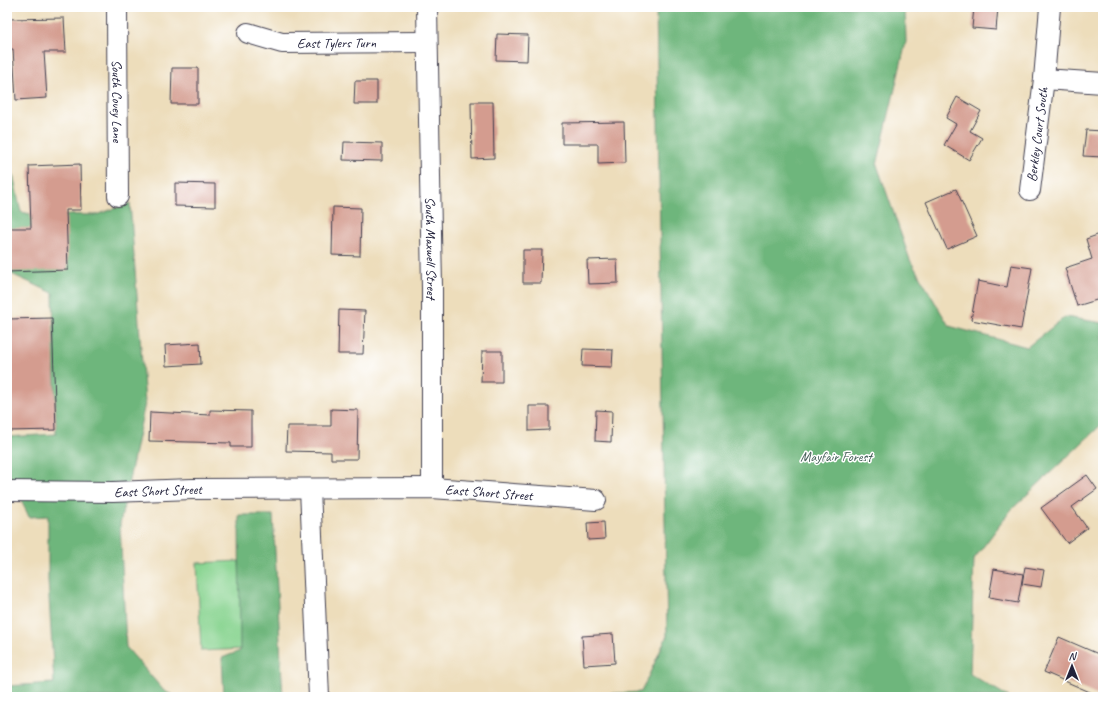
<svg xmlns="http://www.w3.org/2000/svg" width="1110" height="704" viewBox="0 0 1110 704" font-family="Caveat,sans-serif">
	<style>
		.green { fill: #89d491; stroke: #567b66 }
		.forest { fill: #6eb67b; stroke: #486c5b }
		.building { fill: #d49c8f }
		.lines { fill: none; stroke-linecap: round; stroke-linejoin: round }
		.street-casing { stroke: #403e4e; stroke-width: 22 }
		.street { stroke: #fff; stroke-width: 20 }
		.labels { text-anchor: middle; stroke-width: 3; stroke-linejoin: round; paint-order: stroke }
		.street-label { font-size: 14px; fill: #22223b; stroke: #fff }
		.park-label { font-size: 14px; fill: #466059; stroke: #fff }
	</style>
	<rect width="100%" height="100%" fill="#fff"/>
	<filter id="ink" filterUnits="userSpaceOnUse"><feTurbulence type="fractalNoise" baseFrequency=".025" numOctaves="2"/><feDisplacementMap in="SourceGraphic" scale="8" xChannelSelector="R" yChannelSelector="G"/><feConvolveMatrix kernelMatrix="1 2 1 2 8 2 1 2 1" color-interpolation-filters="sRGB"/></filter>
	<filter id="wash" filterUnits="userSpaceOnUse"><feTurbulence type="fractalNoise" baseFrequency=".012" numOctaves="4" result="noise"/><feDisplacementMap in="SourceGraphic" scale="16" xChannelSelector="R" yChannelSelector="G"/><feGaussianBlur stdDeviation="0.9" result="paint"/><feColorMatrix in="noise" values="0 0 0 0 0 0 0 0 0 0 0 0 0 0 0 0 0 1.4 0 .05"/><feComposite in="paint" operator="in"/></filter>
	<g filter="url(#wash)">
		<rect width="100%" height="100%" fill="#edddbb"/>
		<!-- green -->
		<polygon class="green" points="239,561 243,649 201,651 197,563"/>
		<!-- forest -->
		<g class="forest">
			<polygon points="656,7 905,7 906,42 877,165 910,260 949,326 1027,347 1065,317 1103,323 1103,423 1011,510 974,559 970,674 1009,697 600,697 600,694 641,692 667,636"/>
			<polygon points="7,165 12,169 21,212 31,214 96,215 130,203 145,403 120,524 126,647 164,691 177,697 7,697 7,686 54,683 48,580 48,516 29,517 7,468 7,437 56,434 53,293 7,272"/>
			<polygon points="239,515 273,515 283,697 224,697 222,658 240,651"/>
		</g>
		<g id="blocks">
			<!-- building -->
			<g class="building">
				<polygon points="974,7 998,7 996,30 972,28"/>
				<polygon points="64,18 66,52 44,52 47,98 16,100 13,49 7,49 7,19"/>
				<polygon points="497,34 528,35 527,61 496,60"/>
				<polygon points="172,68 198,68 198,104 171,104"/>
				<polygon points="355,81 377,81 377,104 354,104"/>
				<polygon points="957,97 981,111 970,131 982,138 969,160 944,145 956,124 946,118"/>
				<polygon points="471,102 493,102 494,158 472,159"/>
				<polygon points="624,122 625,163 598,164 598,144 562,144 562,123"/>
				<polygon points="1086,130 1103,131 1103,157 1083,156"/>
				<polygon points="344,142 382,143 382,161 343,160"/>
				<polygon points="80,164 81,210 66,210 68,270 7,272 7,228 31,228 29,166"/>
				<polygon points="175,183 215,184 215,207 175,206"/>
				<polygon points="956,189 977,236 947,249 926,202"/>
				<polygon points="333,207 361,208 360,256 332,255"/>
				<polygon points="1103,233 1103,298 1077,306 1065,268 1092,259 1086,239"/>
				<polygon points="523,250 542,250 541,283 523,283"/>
				<polygon points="617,259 618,283 588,284 587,260"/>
				<polygon points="1011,265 1032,268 1021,329 971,320 978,281 1007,287"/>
				<polygon points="339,310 365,311 363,354 338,354"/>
				<polygon points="52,318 56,430 7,431 7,319"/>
				<polygon points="200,343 201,364 166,366 165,345"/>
				<polygon points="583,349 613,350 612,367 582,366"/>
				<polygon points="482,351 502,351 502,382 481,382"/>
				<polygon points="529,406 549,406 549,430 529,431"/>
				<polygon points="331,409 358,410 357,459 331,459 331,452 286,451 287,426 331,426"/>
				<polygon points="210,410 251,411 251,447 231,447 231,443 149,441 150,412 210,415"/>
				<polygon points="596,410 612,411 611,442 595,441"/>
				<polygon points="1087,475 1097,489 1072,507 1087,528 1067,543 1041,508"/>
				<polygon points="604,522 605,539 588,540 587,523"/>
				<polygon points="1025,567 1044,570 1041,587 1022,584"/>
				<polygon points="994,569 1023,574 1018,603 989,598"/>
				<polygon points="613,634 615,663 584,665 582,636"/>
				<polygon points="1059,637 1103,656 1103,687 1099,696 1044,672"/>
			</g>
		</g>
	</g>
	<g filter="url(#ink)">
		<use href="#blocks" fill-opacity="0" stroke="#403e4e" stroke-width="1"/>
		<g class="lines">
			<!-- street casing -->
			<g class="street-casing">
				<g id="street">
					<path id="s1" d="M117,7l1,189"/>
					<path id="s2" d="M427,7l5,281v200"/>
					<path id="s3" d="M248,33l34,10 144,-1"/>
					<polyline points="1044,79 1103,83"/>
					<path id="s4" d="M1030,190l14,-111 6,-72"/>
					<polyline points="310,489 319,697"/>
					<path id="s5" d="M7,491l106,1 79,-3 240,-1 164,12"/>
				</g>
			</g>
			<!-- street -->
			<use href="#street" class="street"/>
		</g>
	</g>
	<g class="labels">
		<!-- street labels -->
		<g class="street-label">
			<text dy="5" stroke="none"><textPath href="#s3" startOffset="90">East Tylers Turn</textPath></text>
			<text dy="5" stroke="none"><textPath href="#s1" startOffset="94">South Covey Lane</textPath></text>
			<text dy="5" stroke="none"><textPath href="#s4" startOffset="56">Berkley Court South</textPath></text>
			<text dy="5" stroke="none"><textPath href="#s2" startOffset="241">South Maxwell Street</textPath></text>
			<text dy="5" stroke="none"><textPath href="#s5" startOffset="151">East Short Street</textPath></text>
			<text dy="5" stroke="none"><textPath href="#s5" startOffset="482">East Short Street</textPath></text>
		</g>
		<!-- park labels -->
		<g class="park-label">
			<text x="836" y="461">Mayfair Forest</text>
		</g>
	</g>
	<!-- margin -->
	<rect width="1110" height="704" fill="none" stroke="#fff" stroke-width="24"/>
	<!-- north arrow -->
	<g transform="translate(1072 666)" stroke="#ffffff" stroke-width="3" paint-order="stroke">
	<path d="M0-3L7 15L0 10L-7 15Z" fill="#22223b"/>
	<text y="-6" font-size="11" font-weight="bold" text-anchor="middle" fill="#22223b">N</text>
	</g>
</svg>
